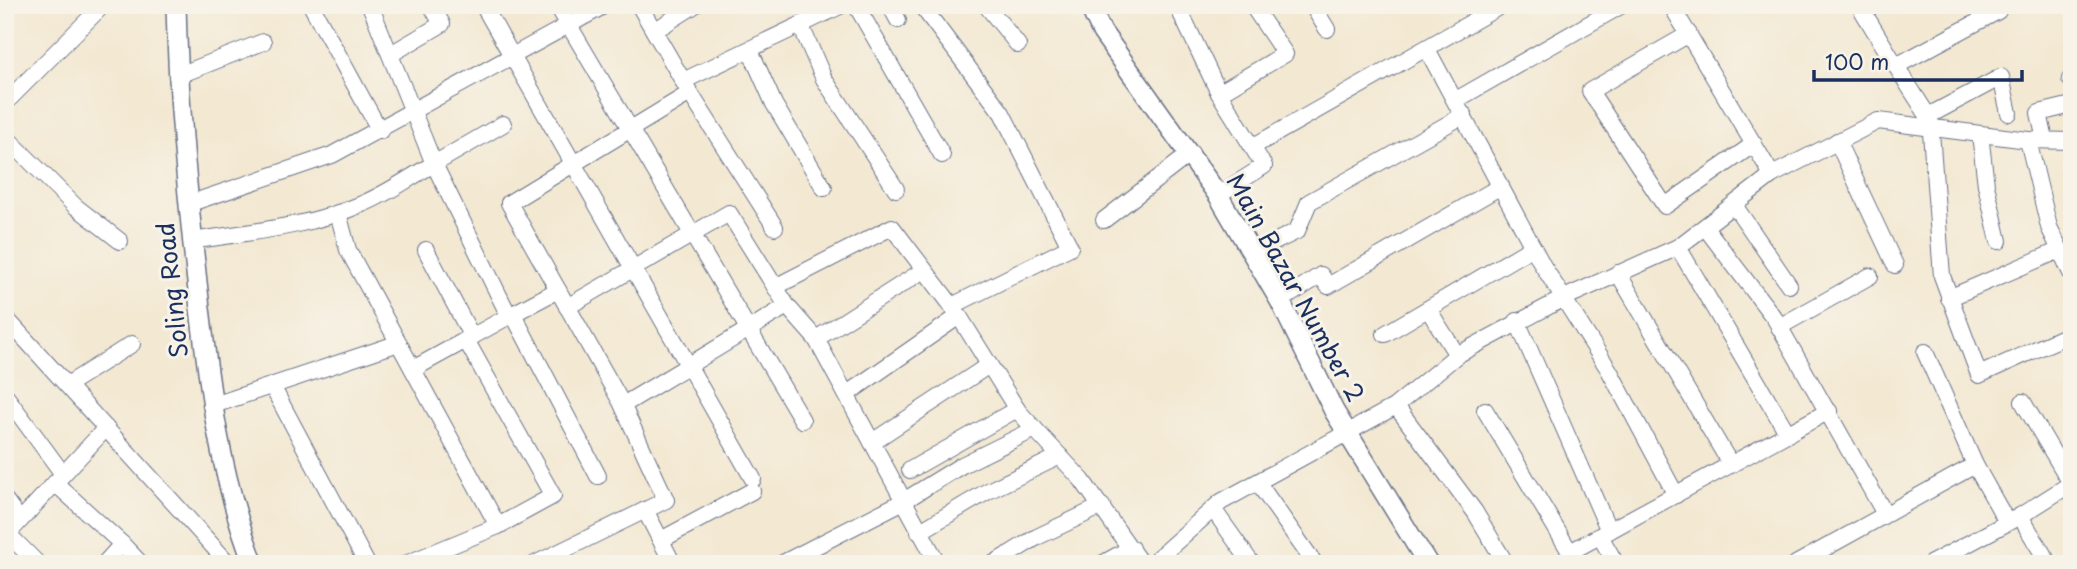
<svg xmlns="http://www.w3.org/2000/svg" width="2077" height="569" viewBox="0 0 2077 569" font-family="'Playpen Sans',sans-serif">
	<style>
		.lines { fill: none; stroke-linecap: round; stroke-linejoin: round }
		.minor-casing { stroke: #677087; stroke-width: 18 }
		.tertiary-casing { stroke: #677087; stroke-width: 22 }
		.minor { stroke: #fff; stroke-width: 16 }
		.tertiary { stroke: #fff; stroke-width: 19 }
		.labels { text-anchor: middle; stroke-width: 6; stroke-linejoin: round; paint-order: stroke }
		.street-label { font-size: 24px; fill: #1b2f5e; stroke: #f7f3e8 }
	</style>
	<rect width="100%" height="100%" fill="#f7f3e8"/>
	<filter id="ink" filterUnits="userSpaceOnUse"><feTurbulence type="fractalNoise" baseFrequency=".0143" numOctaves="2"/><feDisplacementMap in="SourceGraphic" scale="14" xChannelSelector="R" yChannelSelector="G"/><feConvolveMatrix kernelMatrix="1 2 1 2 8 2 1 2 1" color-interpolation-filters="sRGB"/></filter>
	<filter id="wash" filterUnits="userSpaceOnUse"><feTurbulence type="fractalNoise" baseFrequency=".00686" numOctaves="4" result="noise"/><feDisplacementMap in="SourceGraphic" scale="28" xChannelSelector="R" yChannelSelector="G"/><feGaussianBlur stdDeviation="1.57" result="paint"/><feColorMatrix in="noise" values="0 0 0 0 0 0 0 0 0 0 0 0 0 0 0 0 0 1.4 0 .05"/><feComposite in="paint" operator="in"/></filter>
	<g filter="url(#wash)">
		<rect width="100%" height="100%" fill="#f3e8d2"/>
	</g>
	<g filter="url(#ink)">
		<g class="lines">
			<!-- minor casing -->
			<g class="minor-casing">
				<g id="minor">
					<polyline points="311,5 380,131"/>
					<polyline points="370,5 434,164 503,124"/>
					<polyline points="483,5 753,479"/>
					<polyline points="557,5 802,420"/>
					<polyline points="856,5 942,155"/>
					<polyline points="890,5 898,20"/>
					<polyline points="986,5 1018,45"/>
					<polyline points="1177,5 1219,93 1285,54 1252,5"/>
					<polyline points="1312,5 1327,29"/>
					<polyline points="1671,5 1772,175"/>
					<polyline points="1859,5 1896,66 1998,11 1995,5"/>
					<polyline points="801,26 824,79 896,189"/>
					<polyline points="654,31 695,5"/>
					<polyline points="1689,34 1590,91 1665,206 1754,144"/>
					<polyline points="1427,49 1543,266 1609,370 1676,495"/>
					<polyline points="750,50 774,104 824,188"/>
					<polyline points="391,54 442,24 431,5"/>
					<polyline points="1896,66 1930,119 1942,276 1979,375 2072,333"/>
					<polyline points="177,76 263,42"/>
					<polyline points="2070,79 2072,79"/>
					<polyline points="683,81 842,5"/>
					<polyline points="690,93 775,227"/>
					<polyline points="1456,100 1622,5"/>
					<polyline points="5,103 103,5"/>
					<polyline points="1928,116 2001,77 2009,113"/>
					<polyline points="1980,134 1986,185 1999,241"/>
					<polyline points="5,136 75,206 120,241"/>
					<polyline points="2028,140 2049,227 2072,275"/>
					<polyline points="2045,140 2039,113 2072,105"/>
					<polyline points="1837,141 1895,265"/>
					<polyline points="1252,147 1502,5"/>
					<polyline points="1218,195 1264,166 1219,93"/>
					<polyline points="188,204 332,155 605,5"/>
					<polyline points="1734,205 1789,285"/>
					<polyline points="338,213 348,250 498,526"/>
					<polyline points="1104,220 1191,153"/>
					<polyline points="1705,227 1775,319 1885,514"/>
					<path d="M192,241c57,-9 117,-14 170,-37 25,-10 48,-27 72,-40l75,152 49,-26"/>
					<polyline points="1678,247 1788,434"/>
					<polyline points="426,250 472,337"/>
					<polyline points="1252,253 1297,231 1309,202 1464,115"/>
					<polyline points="1618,273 1731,465"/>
					<polyline points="775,287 892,227 952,306"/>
					<polyline points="1949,298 2060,250"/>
					<polyline points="1280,301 1321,275 1328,286 1501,186"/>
					<polyline points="567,307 729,213 787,306 816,339 938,564"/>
					<polyline points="1428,309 1457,355"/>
					<polyline points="513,314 598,476"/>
					<polyline points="959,316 1018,411 1082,480 1141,564"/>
					<polyline points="5,317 229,564"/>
					<polyline points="1517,321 1609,531"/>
					<polyline points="1779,327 1870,276"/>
					<polyline points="1385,334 1533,247"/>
					<polyline points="816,339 924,270"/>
					<polyline points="466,340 509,316"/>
					<polyline points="1925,352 1975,465"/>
					<polyline points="67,385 132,344"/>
					<polyline points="272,386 367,564"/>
					<polyline points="847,394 959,316 952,306 1070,247 1002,113 921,5"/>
					<polyline points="5,395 63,474"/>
					<polyline points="2023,402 2072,485"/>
					<polyline points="623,405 787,306"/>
					<polyline points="211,406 399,343"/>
					<polyline points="1396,406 1475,512 1506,564"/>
					<polyline points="1485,410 1570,552 1829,411"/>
					<polyline points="872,442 989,365"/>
					<polyline points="910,470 1017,409"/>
					<polyline points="55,483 122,544"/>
					<polyline points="1258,483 1315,564"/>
					<polyline points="5,500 20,520"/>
					<polyline points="1213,509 1252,564"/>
					<polyline points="645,510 673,564"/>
					<polyline points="2020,516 2049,564"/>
					<polyline points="919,532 988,491 1060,456"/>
					<polyline points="8,534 38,564"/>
					<polyline points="1600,536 1616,564"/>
					<polyline points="5,537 106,428"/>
					<polyline points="661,540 752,491"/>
					<polyline points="104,564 122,544 141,564"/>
					<polyline points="406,564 498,526 553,496 466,340 413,369"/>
					<polyline points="535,564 666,500 621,402 509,203 690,93 639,5"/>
					<polyline points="781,564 902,502 962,465 1035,429"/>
					<polyline points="993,564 1037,537 1102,506"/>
					<polyline points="1102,564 1131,548"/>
					<polyline points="1151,564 1221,502 1394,407 1457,355 1564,298 1678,247 1772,175 1878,121 2028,140 2072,141"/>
					<polyline points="1796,564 1975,465 2007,522"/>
					<polyline points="1930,564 2020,516 2072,483"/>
				</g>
			</g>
			<!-- tertiary casing -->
			<g class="tertiary-casing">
				<g id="tertiary">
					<path d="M176,5c2,93 11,185 21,277 11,96 21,191 57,282"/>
					<polyline points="1089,5 1102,32 1218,195 1280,301 1334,411 1428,564"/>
				</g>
			</g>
			<!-- minor -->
			<use href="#minor" class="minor"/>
			<!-- tertiary -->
			<use href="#tertiary" class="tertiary"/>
		</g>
	</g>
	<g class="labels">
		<!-- street labels -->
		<g class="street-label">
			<text transform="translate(1295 288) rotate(61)" y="8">Main Bazar Number 2</text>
			<text transform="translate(173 290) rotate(-96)" y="8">Soling Road</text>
		</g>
	</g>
	<!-- margin -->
	<rect width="2077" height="569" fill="none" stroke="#f7f3e8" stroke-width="28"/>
	<!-- scale -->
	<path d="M1814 70v10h208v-10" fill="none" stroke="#1b2f5e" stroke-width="3.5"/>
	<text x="1825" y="70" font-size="21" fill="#1b2f5e" stroke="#f7f3e8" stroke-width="5" paint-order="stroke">100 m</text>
</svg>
